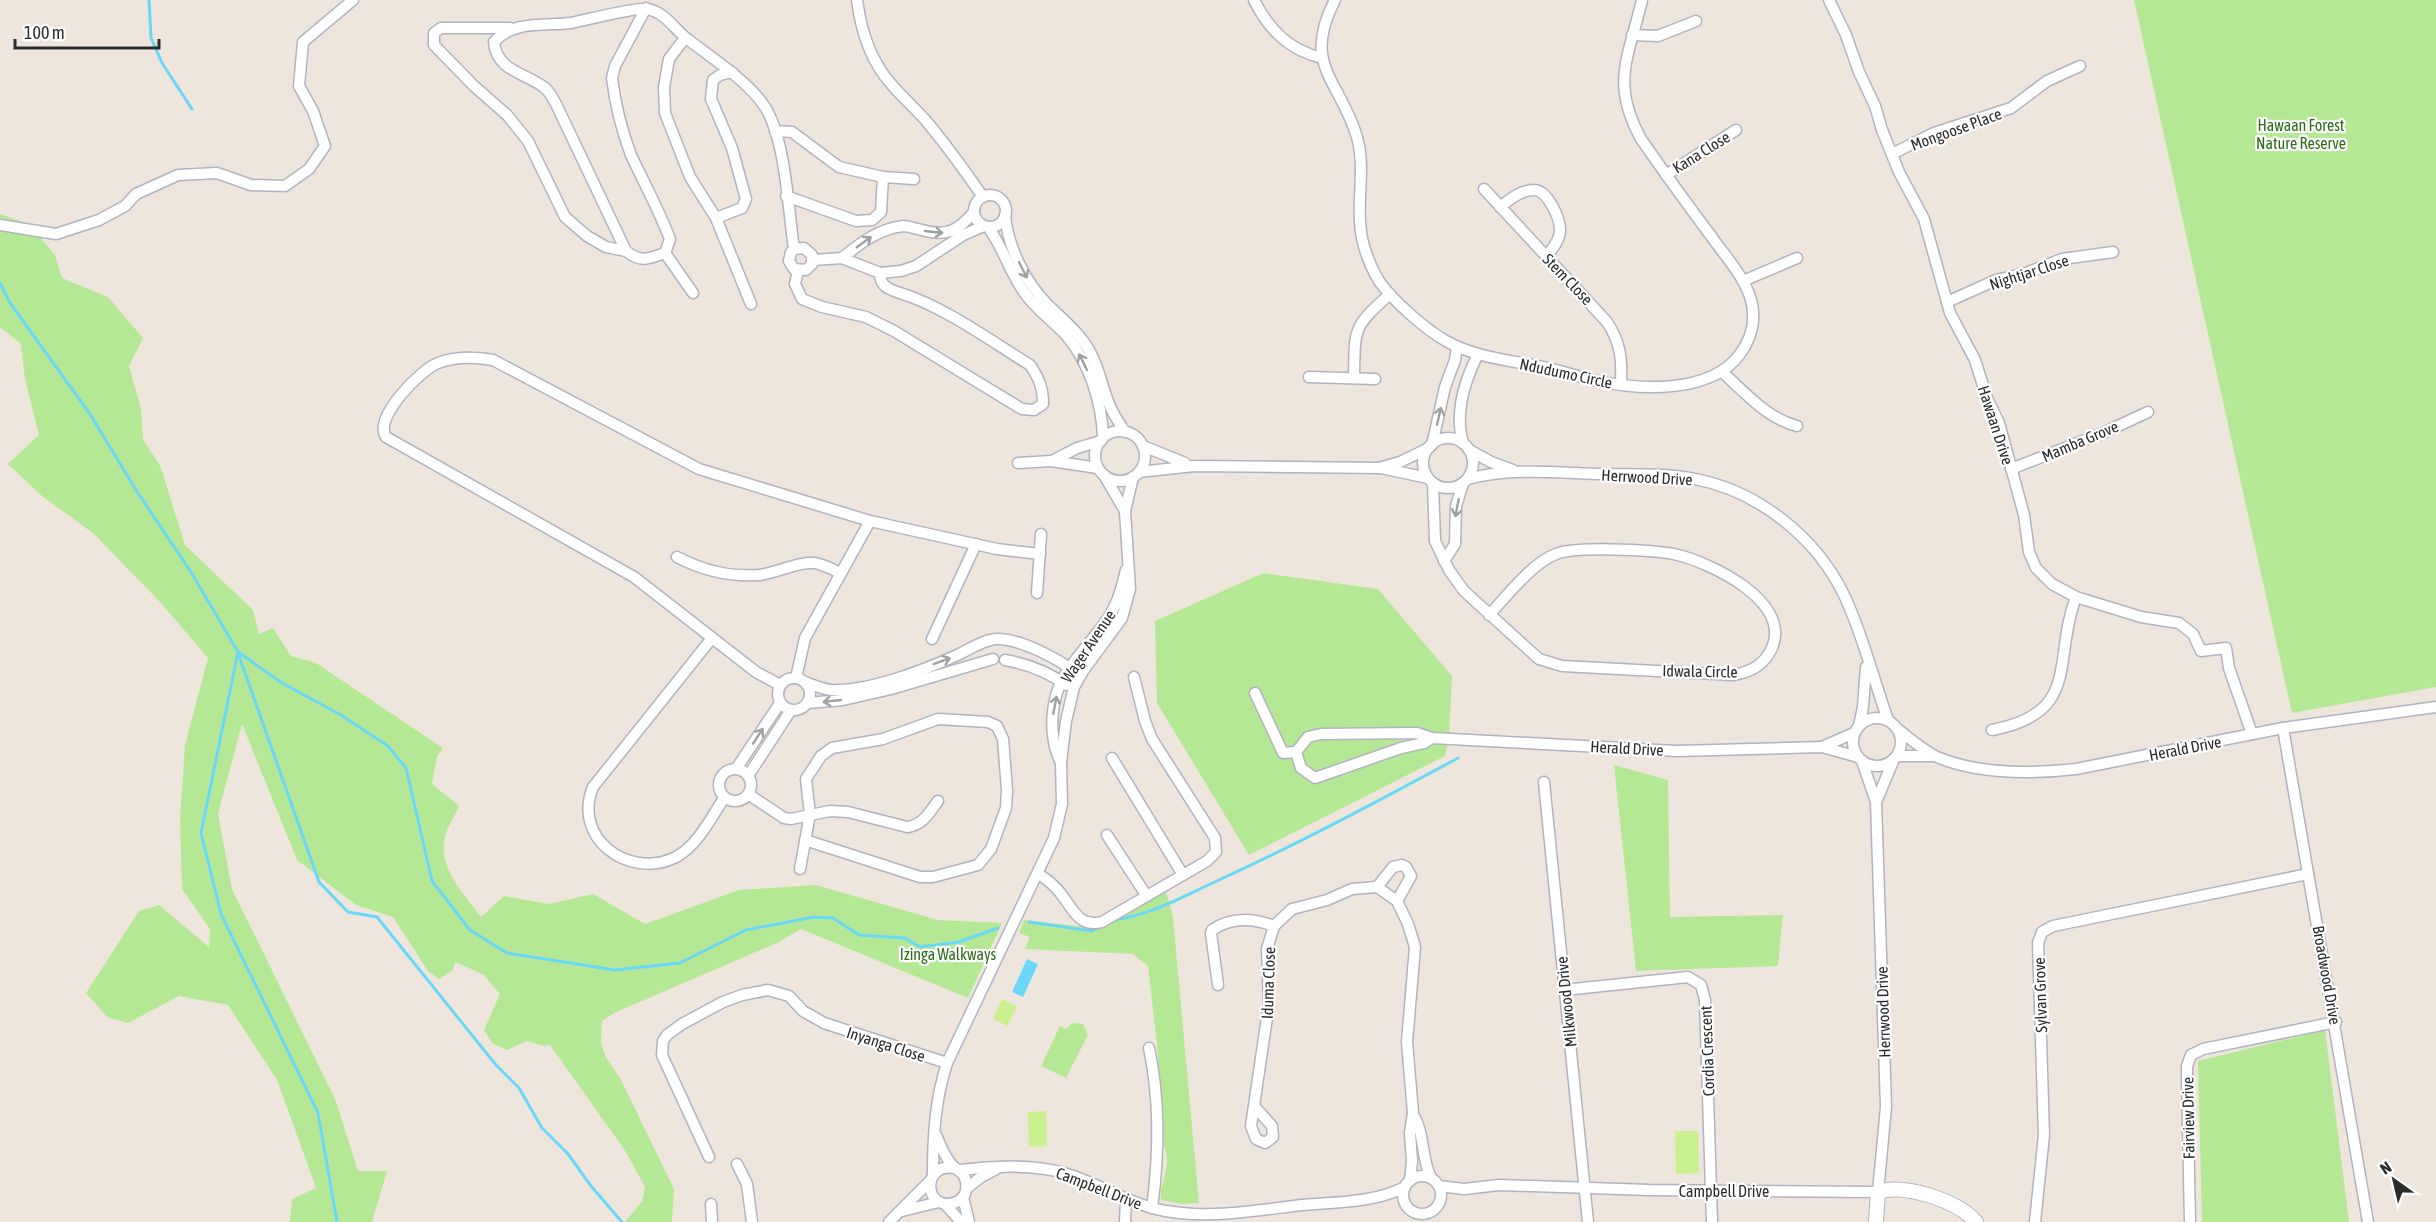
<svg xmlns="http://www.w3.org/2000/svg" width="2436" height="1222" viewBox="0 0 2436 1222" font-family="'Asap Condensed',sans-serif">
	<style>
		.green { fill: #b5e895 }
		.pitch { fill: #cbf090 }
		.water { fill: #69d7f7 }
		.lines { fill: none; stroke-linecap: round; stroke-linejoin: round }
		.stream { stroke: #69d7f7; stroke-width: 3 }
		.street-casing { stroke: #b1b4c0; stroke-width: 13 }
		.secondary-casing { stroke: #b1b4c0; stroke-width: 16 }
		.street { stroke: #fff; stroke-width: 10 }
		.secondary { stroke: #fff; stroke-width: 14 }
		.oneway { stroke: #a0a0a0 }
		.labels { text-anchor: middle; stroke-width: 4.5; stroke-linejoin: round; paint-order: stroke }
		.park-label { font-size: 16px; fill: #2b6e15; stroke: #fff }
		.street-label { font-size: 16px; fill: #2b2b2b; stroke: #fff }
	</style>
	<rect width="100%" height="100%" fill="#eee6dd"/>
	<!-- green -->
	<g class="green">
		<polygon points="2134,0 2436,0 2436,687 2292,713"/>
		<path d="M0,214l29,10 26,31 7,23 46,19 35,41 -14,28 12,43 2,31 17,25 25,80 68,65 6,24 14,-6 18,28 25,7 127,85 -6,9 -5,27 27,22c-4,10 -12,21 -14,31 -8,30 20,58 36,80l23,-21 45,8 44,-10 52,30 94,-34 77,-5 122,35 64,3 -34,75 -167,-69 -24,14 -163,70 -12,8 -1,23 5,13 15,23 53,109 -2,33h-47l17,-21 3,-14 -19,-35 -76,-107 -6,1 -17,-5 -20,9 -15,-7 -8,-13 16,-36 -16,-19 -29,-13 -2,8 -14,9 -11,-8 -35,-54 -37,-12 -59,-45 -55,-136 -24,90 14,75 104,212 22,70h29l-15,51h-82l2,-23 24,-11 -39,-108 -49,-75 -49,-9 -51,27 -21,-6 -21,-24 53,-82 20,-6 50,42 1,-18 -28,-40 -2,-69 5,-75 23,-87 -47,-55 -67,-69 -52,-38 -34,-32 31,-29 -14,-56 -4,-35 -21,-17z"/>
		<polygon points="1263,573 1378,589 1452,676 1449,738 1445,756 1249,855 1157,703 1155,621"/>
		<polygon points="1614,765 1668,780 1670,917 1783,915 1778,966 1636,971"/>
		<path d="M1165,887l8,30 26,286 -18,1 -20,-4c-2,-18 12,-35 3,-53l-7,-103 -9,-78 -15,-12 -108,-5 5,-12 -11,-4 5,-13 61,7 13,-3z"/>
		<polygon points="1072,1023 1083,1024 1088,1035 1066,1078 1041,1066 1060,1026 1066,1029"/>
		<polygon points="2325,1030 2349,1222 2202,1222 2198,1061"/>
	</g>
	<!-- pitch -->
	<g class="pitch">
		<polygon points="1002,999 1017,1006 1008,1026 993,1019"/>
		<polygon points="1046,1111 1047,1146 1029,1147 1028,1112"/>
		<polygon points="1675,1131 1698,1131 1699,1173 1676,1174"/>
	</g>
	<!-- water -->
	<polygon class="water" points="1027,959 1038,964 1023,997 1012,992"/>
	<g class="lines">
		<!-- stream -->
		<g class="stream">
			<polyline points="149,0 151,38 162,63 192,109"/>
			<polyline points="0,283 10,303 90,414 136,490 191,572 238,652 201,833 221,914 318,1113 337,1222"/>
			<polyline points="238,652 282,683 341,715 388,746 406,768 432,881 470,930 507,953 615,970 680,963 746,930 814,917 833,918 859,935 905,938 920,947 959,942 998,928"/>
			<polyline points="238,653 319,882 348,912 377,917 496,1065 519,1088 542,1128 568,1154 591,1186 622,1222"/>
			<path d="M1114,920c38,-5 72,-25 107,-41 81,-37 159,-79 237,-121"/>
			<polyline points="1029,922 1092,931 1100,927"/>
		</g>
		<!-- street casing -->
		<g class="street-casing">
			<g id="street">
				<path d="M857,0c4,31 14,62 35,85 11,13 24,24 35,37 20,24 38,49 56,75"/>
				<path d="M1254,0c15,30 35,50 68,58"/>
				<path d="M1335,0c-34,65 5,80 22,137 8,29 1,56 3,85 1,20 9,42 19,59 14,20 46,48 67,60 29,16 61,19 92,25 18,3 37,10 55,14 44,10 117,15 147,-26 8,-11 14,-26 13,-40 0,-9 -3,-19 -7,-27 -8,-18 -24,-35 -35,-51 -24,-32 -47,-64 -70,-97 -31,-57 -12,-82 1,-139"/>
				<polyline points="1829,0 1846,35 1859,72 1875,106 1882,130 1899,172 1924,219 1950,313 1975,360 1987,398 1999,423 2024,515 2029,552 2036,568 2052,584 2076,597 2141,617 2179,623 2193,634 2201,651 2226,648 2229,668 2252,734"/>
				<path d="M646,8l-31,58 -3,12c3,25 10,53 19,77 13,28 28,55 39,84l-5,14c-17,6 -24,10 -39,-2l-70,-147c-3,-5 -6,-12 -11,-16 -20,-16 -48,-16 -51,-46 19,-22 51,-16 77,-19 16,-3 64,-16 76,-14 19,3 28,22 43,32 23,18 59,41 75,66 21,34 23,102 29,142l-3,3 -2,9 5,8 12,1 6,-6v-9l-8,-7 -10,1"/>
				<polyline points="510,28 441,28 434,33 434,45 474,86 507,115 528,141 565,217 587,236 606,247 626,251"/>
				<polyline points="1632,35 1658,36 1696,21"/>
				<polyline points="685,38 669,59 664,87 665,113 690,177 716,218 751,304"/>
				<polyline points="775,131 792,132 839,167 883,177 881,212 872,220 856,221 786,196"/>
				<polyline points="1892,154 1934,133 2011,108 2047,81 2080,66"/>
				<polyline points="1666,175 1736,130"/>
				<polyline points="883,177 914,179"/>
				<path d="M1484,189l123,133c14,21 15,38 14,62"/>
				<circle cx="990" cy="211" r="16"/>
				<path d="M1500,207c10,-8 21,-17 34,-17 14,0 27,30 26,42 -1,10 -8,17 -14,25"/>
				<path d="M1005,215c3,32 20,67 43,90 13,13 28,24 38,40 12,18 15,39 23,59 4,10 10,19 16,28"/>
				<polyline points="716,218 742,208 746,199 732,148 711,99 713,80 720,75 732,72"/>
				<polyline points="0,225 56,234 99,220 125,206 136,194 178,175 217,173 251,185 285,186 309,169 325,146 313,111 299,86 303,42 353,0"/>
				<path d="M988,227c15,20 21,44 36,65 11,17 28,28 42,43 23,27 36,67 37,103"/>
				<polyline points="665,253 693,293"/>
				<path d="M842,258c19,-15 36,-29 61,-32 6,0 13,3 19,4 24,7 36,1 52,-18"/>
				<polyline points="813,260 842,258 880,273 901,271 916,266 963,235 984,226"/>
				<path d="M798,271l-3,13 7,15 20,8 44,10 28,14 128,78 12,1 9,-6c0,-16 -4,-26 -13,-39 -39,-24 -87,-59 -130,-72 -12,-4 -20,-7 -20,-20"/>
				<polyline points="1743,281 1797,258"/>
				<polyline points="1947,302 1996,280 2026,273 2062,259 2113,252"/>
				<path d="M1722,372c23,20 44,46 75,54"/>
				<polyline points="1309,377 1375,379"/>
				<path d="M1354,378c1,-50 -2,-50 36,-84"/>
				<circle cx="1120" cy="456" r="25"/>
				<circle cx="1448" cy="463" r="25"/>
				<path d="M1463,443c-9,-30 1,-61 15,-89"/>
				<polyline points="1432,445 1445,387 1455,360 1457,347"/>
				<polyline points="1143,446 1185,463"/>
				<polyline points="1469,450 1491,462 1513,470"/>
				<polyline points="1052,461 1077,448 1101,441"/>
				<polyline points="1018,463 1051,461 1098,468"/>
				<polyline points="1381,468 1428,478"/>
				<polyline points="2011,469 2103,433 2148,412"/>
				<polyline points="1139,472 1194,466 1379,468 1400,462 1429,448"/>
				<polyline points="1104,475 1125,511"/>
				<path d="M1468,479c43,-12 91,-6 136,-5 30,1 61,-1 91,5 63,12 121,58 149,116 18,37 30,86 44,125"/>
				<path d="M1433,483l2,58 14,29 15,21 75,68 23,7 171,9c18,-3 31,-10 39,-27 20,-47 -62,-86 -98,-94 -23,-4 -98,-8 -118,0 -24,9 -49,42 -67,61"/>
				<path d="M677,557c27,14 52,20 82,18 16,-2 42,-14 55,-12 9,1 18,6 26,10"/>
				<polyline points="1444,561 1455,544 1456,506 1463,483"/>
				<polyline points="1037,593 1041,534"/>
				<path d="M712,638l-119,149c-21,51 35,92 81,71 23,-11 37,-40 50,-60"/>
				<polyline points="932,639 976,544"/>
				<path d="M1005,660c23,4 42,11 61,25"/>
				<circle cx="794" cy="694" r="16"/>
				<polyline points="796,678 805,638 870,521"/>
				<path d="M805,682c8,3 17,7 26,8 36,2 91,-19 124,-34 12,-5 29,-17 42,-17 25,0 64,21 83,37"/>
				<path d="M780,685l-24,-13 -122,-95 -248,-140c-13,-19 34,-67 52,-74 18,-7 37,-6 55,-3l206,109 171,52 127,28 43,5"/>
				<polyline points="1255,693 1283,753 1296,752"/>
				<polyline points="807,703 843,700 891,689 993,659"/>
				<circle cx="1877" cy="742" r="24"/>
				<polyline points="1859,726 1863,707 1866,667"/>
				<polyline points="2283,728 2368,1222"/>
				<path d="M1899,730c12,10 24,20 38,27 43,18 94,17 139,12l207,-41 153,-21"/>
				<path d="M1992,730c90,-17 60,-70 84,-133"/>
				<polyline points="1432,738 1424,743 1401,748 1315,778 1301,768 1296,752 1308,737 1321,734 1417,733 1432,738 1677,751 1822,747 1858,757"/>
				<polyline points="1822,747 1854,733"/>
				<polyline points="1897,756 1932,756"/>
				<polyline points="1112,758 1183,875"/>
				<path d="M1060,761c-12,-26 -10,-63 6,-88 13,-20 30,-36 42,-55 10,-15 14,-31 18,-48"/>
				<polyline points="736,769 780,703"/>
				<circle cx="735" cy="785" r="16"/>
				<polyline points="748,776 791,710"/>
				<polyline points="1544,782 1588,1222"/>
				<path d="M748,794l36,24 7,1 39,-8 18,1 59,15c16,-2 22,-14 31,-26"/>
				<polyline points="1876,802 1894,759"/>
				<polyline points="1107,835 1146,895"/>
				<polyline points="800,869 810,814 806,779 821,756 832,748 883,739 938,719 988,722 997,726 1003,739 1007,790 1006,808 991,849 978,865 933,877 920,877 805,840"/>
				<path d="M1038,874c9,5 17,12 23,20 12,15 18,34 41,28l105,-61 9,-9 -1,-14 -63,-99 -7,-18 -11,-44"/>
				<polyline points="1377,887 1393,867 1402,865 1406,867 1411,876 1397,901"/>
				<path d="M1218,985l-7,-52 1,-3c19,-13 41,-12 62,-4"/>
				<polyline points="1564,990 1688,977 1701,985 1705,1000 1712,1222"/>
				<path d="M1149,1048c11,52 10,108 3,160"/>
				<polyline points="1255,1107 1272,1126 1273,1137 1265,1143 1256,1139 1251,1126 1269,1004 1267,949 1274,926 1292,909 1327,900 1352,889 1377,887 1397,901 1408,924 1415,947 1407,1042 1413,1113 1410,1133 1412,1161 1410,1181"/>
				<path d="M1413,1114c12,20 8,43 18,64"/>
				<path d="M936,1135c4,10 10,25 18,32 4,4 8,4 10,9 3,6 3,12 1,18 -3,6 -9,9 -15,10 -27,2 -27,-41 4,-36"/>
				<polyline points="709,1157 662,1055 663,1041 667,1035 682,1024 723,1002 742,995 768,990 789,996 803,1011 824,1023 947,1063"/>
				<polyline points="737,1164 747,1184 752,1222"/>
				<path d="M959,1170c35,-3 71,-7 105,3 35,10 66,32 102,38 45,8 92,-1 136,-6 34,-3 72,-2 103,-18"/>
				<path d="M933,1174c0,-38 2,-74 14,-111l107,-225 8,-34 -1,-42 5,-41 8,-34 9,-16 39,-53 8,-29 -5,-78 8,-34"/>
				<circle cx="1422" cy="1195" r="19"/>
				<polyline points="1439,1186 1464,1189 1499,1185 1649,1190 1878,1192 1886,1107 1876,802 1862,761"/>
				<polyline points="967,1188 981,1177 996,1169"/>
				<polyline points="963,1197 969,1222"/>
				<polyline points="711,1204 712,1222"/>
				<polyline points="945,1204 961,1222"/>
				<polyline points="902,1211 939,1202"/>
				<polyline points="889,1222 931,1180"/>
				<polyline points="1125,1222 1126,1199"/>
				<polyline points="2035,1222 2044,1135 2038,943 2042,932 2053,926 2308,874"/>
				<polyline points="2190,1222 2187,1076 2187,1066 2191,1055 2203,1049 2336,1022"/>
			</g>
		</g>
		<!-- secondary casing -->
		<g class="secondary-casing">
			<path id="secondary" d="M1876,1222l2,-30c27,-9 80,9 98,30"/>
		</g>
		<!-- street -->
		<use href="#street" class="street"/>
		<!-- secondary -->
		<use href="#secondary" class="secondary"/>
	</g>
	<!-- one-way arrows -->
	<defs><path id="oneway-shaft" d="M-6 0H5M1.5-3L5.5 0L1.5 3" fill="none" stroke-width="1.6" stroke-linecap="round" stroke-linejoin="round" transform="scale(1.5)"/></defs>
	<g class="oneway">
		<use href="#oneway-shaft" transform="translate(934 232) rotate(6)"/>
		<use href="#oneway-shaft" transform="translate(864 242) rotate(-36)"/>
		<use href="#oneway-shaft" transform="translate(1023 270) rotate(63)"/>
		<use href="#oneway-shaft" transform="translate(1083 362) rotate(-116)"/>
		<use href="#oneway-shaft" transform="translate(1439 416) rotate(-77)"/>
		<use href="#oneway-shaft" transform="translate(1457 508) rotate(101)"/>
		<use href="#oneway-shaft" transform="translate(942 661) rotate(-20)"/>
		<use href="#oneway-shaft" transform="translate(832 701) rotate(174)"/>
		<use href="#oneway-shaft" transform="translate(1055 705) rotate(-79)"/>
		<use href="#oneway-shaft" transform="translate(758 736) rotate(-57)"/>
	</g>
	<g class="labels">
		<!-- park labels -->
		<g class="park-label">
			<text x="2301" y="131">Hawaan Forest<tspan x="2301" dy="18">Nature Reserve</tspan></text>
			<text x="948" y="960">Izinga Walkways</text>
		</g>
		<!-- street labels -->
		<g class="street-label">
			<text transform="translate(1956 129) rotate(-20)" y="6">Mongoose Place</text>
			<text transform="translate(1701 152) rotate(-32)" y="6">Kana Close</text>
			<text transform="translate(2029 272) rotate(-18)" y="6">Nightjar Close</text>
			<text transform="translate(1568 279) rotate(46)" y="6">Stem Close</text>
			<text transform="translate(1566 373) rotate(12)" y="6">Ndudumo Circle</text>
			<text transform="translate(1996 425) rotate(72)" y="6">Hawaan Drive</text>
			<text transform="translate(2080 441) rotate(-23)" y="6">Mamba Grove</text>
			<text transform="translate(1647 477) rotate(3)" y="6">Herrwood Drive</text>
			<text transform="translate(1088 646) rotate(-56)" y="6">Wager Avenue</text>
			<text transform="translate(1700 671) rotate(1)" y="6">Idwala Circle</text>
			<text transform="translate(1627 748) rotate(3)" y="6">Herald Drive</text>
			<text transform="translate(2185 748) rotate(-11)" y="6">Herald Drive</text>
			<text transform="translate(2327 975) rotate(80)" y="6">Broadwood Drive</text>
			<text transform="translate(1268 983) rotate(-88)" y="6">Iduma Close</text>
			<text transform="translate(2040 995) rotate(-92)" y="6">Sylvan Grove</text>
			<text transform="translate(1566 1002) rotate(-96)" y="6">Milkwood Drive</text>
			<text transform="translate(1883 1012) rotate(-92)" y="6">Herrwood Drive</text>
			<text transform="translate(886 1044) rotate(18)" y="6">Inyanga Close</text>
			<text transform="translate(1707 1051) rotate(-92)" y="6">Cordia Crescent</text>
			<text transform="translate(2188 1118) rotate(-91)" y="6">Fairview Drive</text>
			<text transform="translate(1099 1188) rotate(21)" y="6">Campbell Drive</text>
			<text x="1724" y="1197">Campbell Drive</text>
		</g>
	</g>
	<!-- north arrow -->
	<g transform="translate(2394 1180) rotate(326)" stroke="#ffffff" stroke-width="4.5" paint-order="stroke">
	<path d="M0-4.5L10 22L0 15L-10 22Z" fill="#2b2b2b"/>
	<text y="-9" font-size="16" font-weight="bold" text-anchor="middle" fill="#2b2b2b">N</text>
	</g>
	<!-- scale -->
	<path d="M15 39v9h144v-9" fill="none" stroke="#2b2b2b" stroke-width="3"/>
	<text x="24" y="39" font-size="18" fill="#2b2b2b" stroke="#ffffff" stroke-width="4.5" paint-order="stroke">100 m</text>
</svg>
